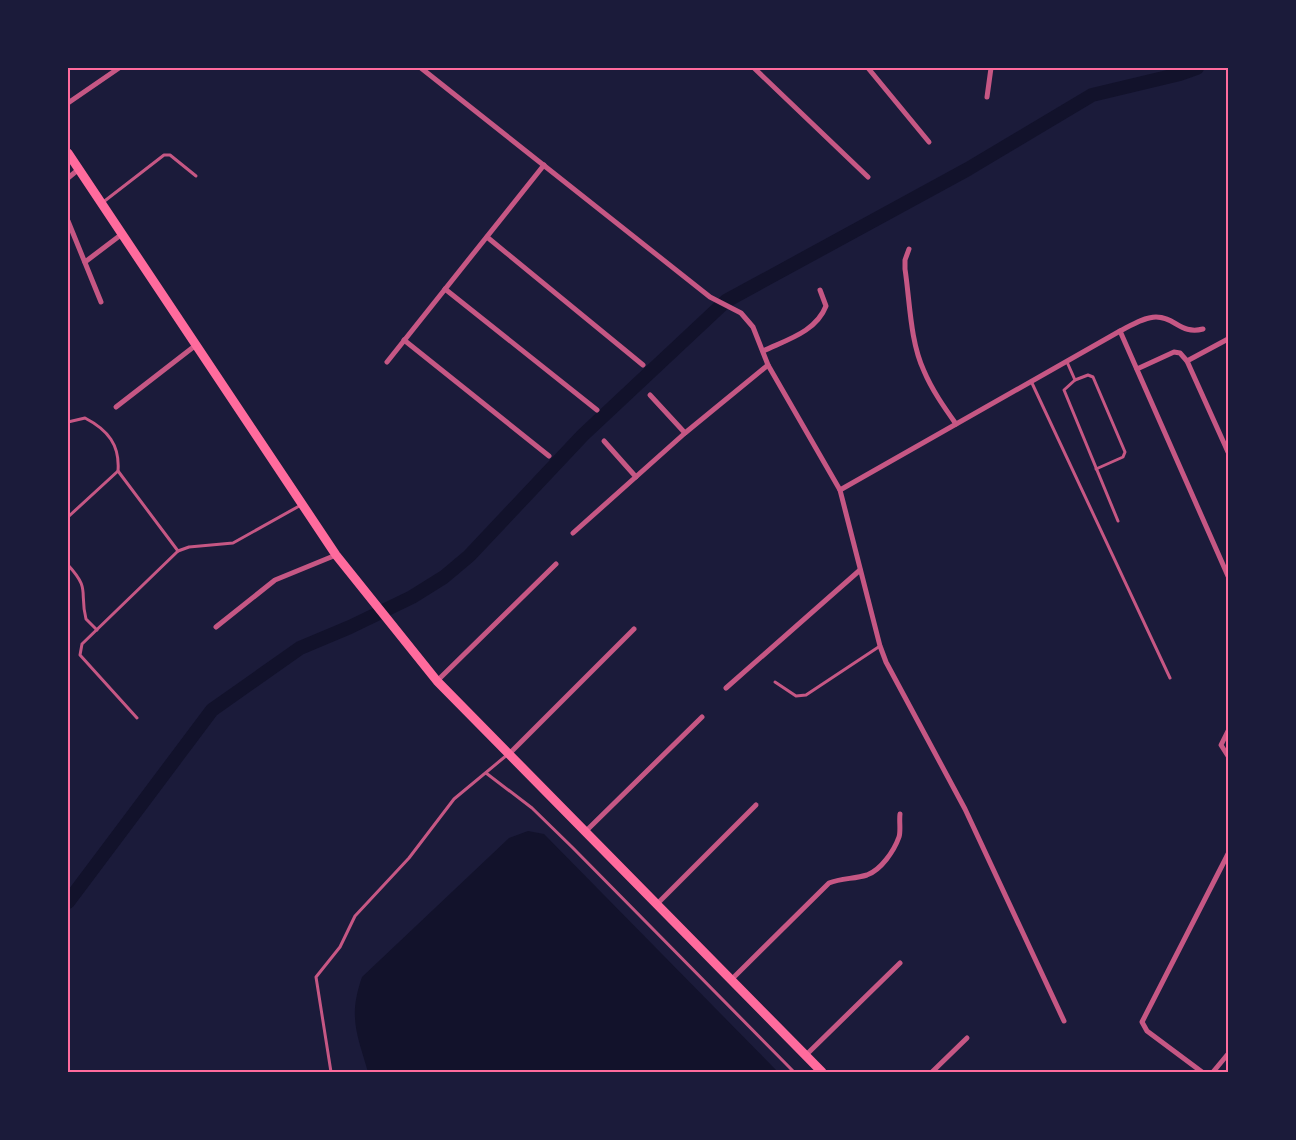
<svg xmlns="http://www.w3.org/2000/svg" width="1296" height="1140" viewBox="0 0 1296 1140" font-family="'Nunito Sans',sans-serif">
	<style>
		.water { fill: #12122b }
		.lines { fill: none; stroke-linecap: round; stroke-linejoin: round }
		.canal { stroke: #12122b; stroke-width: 14 }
		.service { stroke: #c65784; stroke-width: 3 }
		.minor { stroke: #c65784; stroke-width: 5 }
		.secondary { stroke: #ff6b9d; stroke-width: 9 }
		.neatline { fill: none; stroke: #ff6b9d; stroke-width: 2 }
	</style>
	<rect width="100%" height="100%" fill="#1b1b3a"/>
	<!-- water -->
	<path class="water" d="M528,831l16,3 234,238h-410c-11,-38 -20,-55 -6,-95l147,-139z"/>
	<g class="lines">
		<!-- canal -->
		<polyline class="canal" points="68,902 212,710 300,648 350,627 412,597 444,577 469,556 583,435 726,301 968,169 1092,95 1180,74 1197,68"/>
		<!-- service -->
		<g class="service">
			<polyline points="102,203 164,155 170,155 196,176"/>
			<polyline points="1067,362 1075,380 1064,390 1118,521"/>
			<polyline points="1075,380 1088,375 1093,377 1125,452 1123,457 1096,469"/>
			<polyline points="1031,381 1170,678"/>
			<path d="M68,422l17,-4c23,12 35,27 33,53l60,80"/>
			<polyline points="68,517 118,471"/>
			<path d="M68,565c23,25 11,26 18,54l11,11"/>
			<polyline points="775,682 796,696 806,695 880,646"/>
			<polyline points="137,718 80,655 82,644 178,551 189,547 233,543 301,505"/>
			<polyline points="486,773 532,808 573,848 794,1072"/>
			<polyline points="331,1072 316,977 340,947 355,916 409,858 454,799 507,755"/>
		</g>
		<!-- minor -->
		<g class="minor">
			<polyline points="421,68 710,297 741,313 753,327 768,365 840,490 880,646 886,662 965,809 1064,1021"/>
			<polyline points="754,68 868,177"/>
			<polyline points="868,68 929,142"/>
			<polyline points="987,97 991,68"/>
			<polyline points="68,103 119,68"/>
			<polyline points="68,178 79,169"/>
			<polyline points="68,221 101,302"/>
			<polyline points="487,237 643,365"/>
			<path d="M909,249l-4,11v9c5,33 5,72 19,102 8,19 20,36 32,53"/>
			<polyline points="85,262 122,234"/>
			<polyline points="445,289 597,410"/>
			<polyline points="1120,331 1228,576"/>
			<polyline points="404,340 549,456"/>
			<path d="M763,351c23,-11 53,-19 63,-45l-6,-16"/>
			<polyline points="1187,361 1228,339"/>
			<polyline points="387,362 544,165"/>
			<polyline points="1137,369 1174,352 1180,353 1187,361 1228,452"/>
			<polyline points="650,395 685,433"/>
			<polyline points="116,407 196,345"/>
			<polyline points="604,441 636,477"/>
			<path d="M840,490l280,-159c10,-5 24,-14 36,-14 19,0 25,18 47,12"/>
			<polyline points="573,533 685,433 768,365"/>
			<polyline points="216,627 275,580 336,555"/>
			<polyline points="437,681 556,564"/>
			<polyline points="726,688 860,570"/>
			<polyline points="1228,731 1221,745 1228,756"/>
			<polyline points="509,754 634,629"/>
			<polyline points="585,832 702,717"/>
			<polyline points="656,905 756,805"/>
			<path d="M731,980l98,-97c12,-5 25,-4 38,-8 14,-5 27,-24 32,-38 2,-6 0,-16 1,-23"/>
			<polyline points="805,1056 900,963"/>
			<polyline points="932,1072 967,1038"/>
			<polyline points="1202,1072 1147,1031 1142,1022 1228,854"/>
			<polyline points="1213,1072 1228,1054"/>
		</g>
		<!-- secondary -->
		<polyline class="secondary" points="68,153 336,555 437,681 822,1072"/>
	</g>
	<!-- border -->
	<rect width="1296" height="1140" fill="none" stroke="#1b1b3a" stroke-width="138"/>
	<rect x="69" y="69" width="1158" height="1002" class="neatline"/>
</svg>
